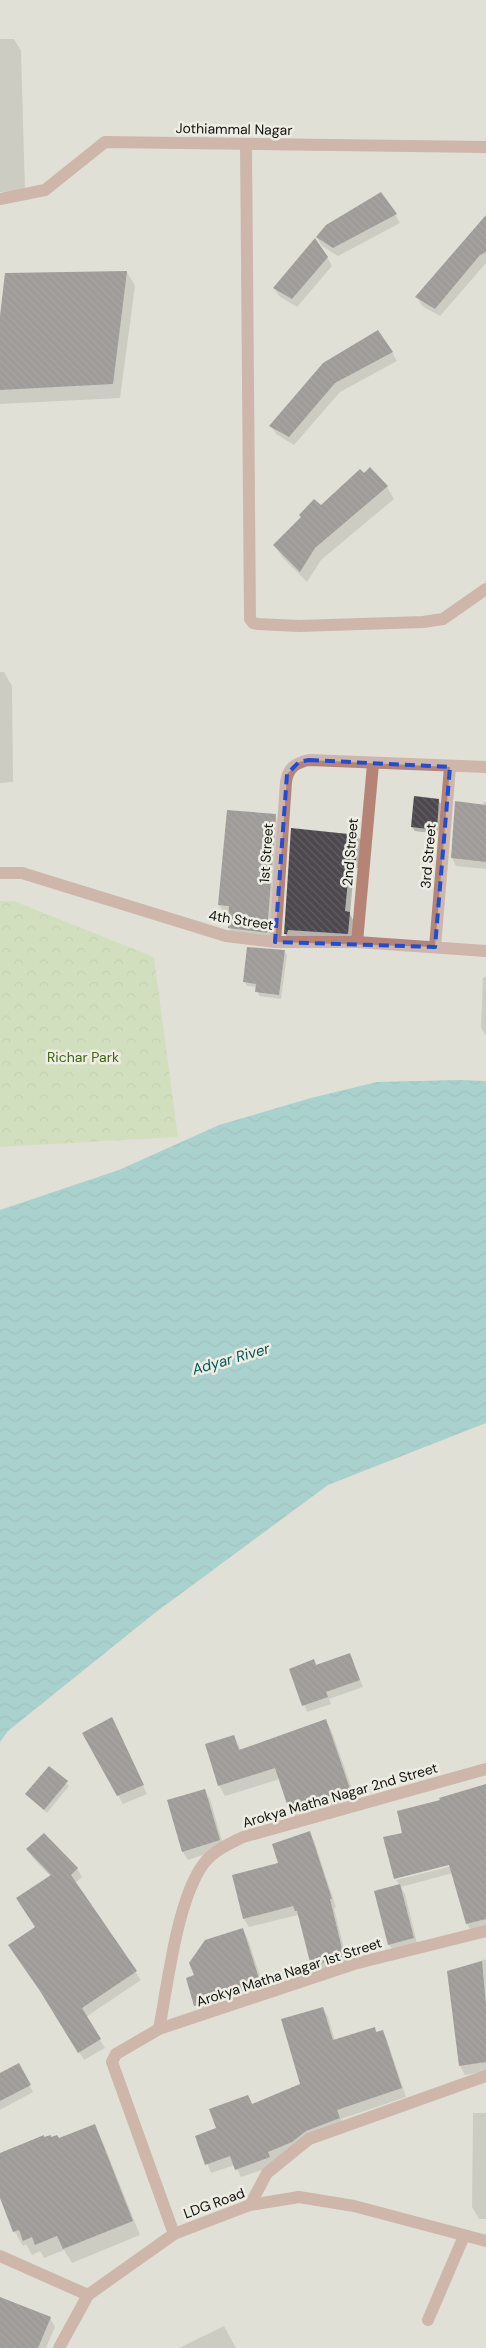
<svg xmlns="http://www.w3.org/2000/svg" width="486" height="2348" viewBox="0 0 486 2348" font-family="'DM Sans',sans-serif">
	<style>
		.park { fill: url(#park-crowns) }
		.water { fill: url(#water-waves) }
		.shadow { fill: #0003 }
		.building { fill: url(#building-back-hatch) }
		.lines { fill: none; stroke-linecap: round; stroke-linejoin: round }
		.service { stroke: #b68476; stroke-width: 12 }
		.minor { stroke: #b68476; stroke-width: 12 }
		.marked { fill: none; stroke: #1d4ed8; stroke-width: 4; stroke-dasharray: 10 6; stroke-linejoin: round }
		.labels { text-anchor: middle; stroke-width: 5; stroke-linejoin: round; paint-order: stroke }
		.street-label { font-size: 14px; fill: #131310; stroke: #eeede4 }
		.park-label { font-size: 14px; fill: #40640f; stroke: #eeede4 }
		.water-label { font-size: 15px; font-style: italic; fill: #04585b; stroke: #eeede4 }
	</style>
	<defs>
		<pattern id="park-crowns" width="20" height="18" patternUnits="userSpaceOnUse" patternTransform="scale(1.25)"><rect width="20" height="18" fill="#bedea3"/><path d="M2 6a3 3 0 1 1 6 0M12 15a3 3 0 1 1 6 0" fill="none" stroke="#a2be8b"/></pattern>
		<pattern id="water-waves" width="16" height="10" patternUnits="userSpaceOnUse" patternTransform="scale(1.25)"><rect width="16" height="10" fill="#64bec2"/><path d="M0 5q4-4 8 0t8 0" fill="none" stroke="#56a2a6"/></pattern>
		<pattern id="building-back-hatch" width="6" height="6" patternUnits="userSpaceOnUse" patternTransform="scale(1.25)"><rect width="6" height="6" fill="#4d484e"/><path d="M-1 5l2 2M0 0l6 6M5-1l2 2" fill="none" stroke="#625e63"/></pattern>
	</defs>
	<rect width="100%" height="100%" fill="#e1e0d7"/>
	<!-- park -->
	<polygon class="park" points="0,901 14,901 154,957 178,1137 0,1147"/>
	<!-- water -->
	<polygon class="water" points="459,1080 486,1081 486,1423 328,1485 156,1612 8,1731 0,1742 0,1210 119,1170 219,1125 311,1098 377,1082"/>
	<!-- shadow -->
	<g class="shadow">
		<polygon points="0,39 14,39 21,51 25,191 0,192"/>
		<polygon points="395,214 400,223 338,256 322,246 317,238"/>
		<polygon points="486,226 486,263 440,316 422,306 417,297"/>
		<polygon points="327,257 332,266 297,307 279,296 274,288"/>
		<polygon points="127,272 135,286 120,398 0,404 0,326"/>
		<polygon points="392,352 397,361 340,392 294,445 276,434 271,426 324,364"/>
		<polygon points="370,468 387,487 394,499 321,560 307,582 282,557 275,545"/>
		<polygon points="0,672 4,672 12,686 13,782 0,783"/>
		<polygon points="415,797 438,800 441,804 438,834 415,831 412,827"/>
		<polygon points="456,802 483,806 484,802 486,802 486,869 456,866 452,858"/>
		<polygon points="275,815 278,821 270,939 233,934 229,928 230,912 223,911 219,905"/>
		<polygon points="358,836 363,845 361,868 354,868 350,914 354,922 352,942 290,942 285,934"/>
		<polygon points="284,951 287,955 281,999 259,996 257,987 247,986 245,982"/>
		<polygon points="483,977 486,977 486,1035 481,1028"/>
		<polygon points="350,1655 363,1687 329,1699 331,1704 307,1712 291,1669 317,1667"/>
		<polygon points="326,1721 332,1732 356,1800 297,1821 290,1810 280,1779 225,1796 219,1785 234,1736 241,1750"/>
		<polygon points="117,1727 147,1794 123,1804 83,1733"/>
		<polygon points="49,1768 69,1786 47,1813 27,1794"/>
		<polygon points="205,1791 210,1799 224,1848 188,1860 183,1852 168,1801"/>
		<polygon points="486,1821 486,1932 472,1932 467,1924 453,1873 401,1887 405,1894 418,1947 393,1951 388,1942 400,1885 396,1880 456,1865 455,1862 396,1877 396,1879 385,1838"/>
		<polygon points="309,1833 314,1841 336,1907 334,1908 348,1965 317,1974 312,1965 298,1915 249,1927 244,1919 280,1864"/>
		<polygon points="28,1850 77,1868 82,1877 75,1883 141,1980 86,2017 105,2048 84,2060 47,2000 36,1928 50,1876 33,1858"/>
		<polygon points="243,1930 249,1942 267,1997 202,2017 196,2005 195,1976"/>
		<polygon points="486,1959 486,2071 465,2075 460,2066 448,1972"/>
		<polygon points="323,2008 328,2017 335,2041 374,2028 377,2033 382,2031 387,2040 406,2097 341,2119 344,2126 274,2166 241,2177 235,2165 211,2173 197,2137 218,2129 248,2096 253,2105 302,2085"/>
		<polygon points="19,2065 33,2092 0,2110 0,2074"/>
		<polygon points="473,2113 486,2113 486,2219 479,2219 472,2207"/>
		<polygon points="94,2126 102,2140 140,2235 72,2263 64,2250 44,2258 40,2251 32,2255 26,2244 23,2246 15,2232 0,2195 0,2154 51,2139 59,2140"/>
		<polygon points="0,2298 50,2318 55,2327 46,2348 0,2348"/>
		<polygon points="224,2326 236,2348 179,2348"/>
	</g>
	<!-- building -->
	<g class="building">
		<polygon points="381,192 397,214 333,248 316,237 326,225"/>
		<polygon points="486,215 486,252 480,255 435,309 415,297"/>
		<polygon points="315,238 328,257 292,299 273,288"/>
		<polygon points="127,271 113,384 0,390 0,316 5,273"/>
		<polygon points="378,330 393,352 335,383 289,437 269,426 323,363"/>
		<polygon points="370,467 388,486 315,548 300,572 273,545 301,517 299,515 314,499 321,505 360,469 364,473"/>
		<polygon points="414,796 439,799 437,830 411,827"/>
		<polygon points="455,801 486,805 486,862 451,858"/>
		<polygon points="227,810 276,814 267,933 228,928 229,906 218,905"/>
		<polygon points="291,828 358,835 356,860 350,860 345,911 350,912 348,934 288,930 287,934 284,934"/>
		<polygon points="247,947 285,950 279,995 255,992 256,984 243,982"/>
		<polygon points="350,1653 360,1680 326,1692 328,1697 302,1706 289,1669 314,1659 316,1665"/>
		<polygon points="112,1717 144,1785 117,1796 82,1733"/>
		<polygon points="326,1719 350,1789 289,1810 275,1768 218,1786 205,1744 234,1735 239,1750"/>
		<polygon points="49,1766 68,1781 44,1810 25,1794"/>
		<polygon points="486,1784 486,1919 466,1924 449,1865 394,1879 383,1837 402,1833 397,1811 440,1800 439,1798"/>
		<polygon points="205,1789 220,1840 182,1852 167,1800"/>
		<polygon points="310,1831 332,1899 330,1899 344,1957 311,1966 297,1911 295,1911 293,1906 243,1919 232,1875 278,1863 272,1844"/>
		<polygon points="44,1833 78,1868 71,1875 137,1971 82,2008 101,2039 78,2053 40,1991 8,1945 35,1927 16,1898 51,1875 26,1849"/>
		<polygon points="400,1884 414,1938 388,1945 374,1891"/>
		<polygon points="243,1928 261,1985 194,2006 186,1978 194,1975 189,1963 205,1940"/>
		<polygon points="482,1961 486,2005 486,2062 459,2066 447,1971"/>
		<polygon points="323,2007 333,2040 375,2027 376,2032 383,2030 402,2088 337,2110 340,2118 306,2131 292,2142 268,2152 270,2157 235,2170 230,2156 205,2165 195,2136 216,2128 209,2109 248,2095 252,2104 300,2084 281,2019"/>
		<polygon points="19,2063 31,2085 0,2101 0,2073"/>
		<polygon points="95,2124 133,2221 63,2249 57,2236 35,2245 32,2237 23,2241 19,2230 13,2232 0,2198 0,2153 44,2135 44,2137 51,2135 51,2137 57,2135 59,2138"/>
		<polygon points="0,2297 51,2317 38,2348 0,2348"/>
	</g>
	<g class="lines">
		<!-- service -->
		<g class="service">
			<polyline points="357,942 373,764"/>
			<polyline points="428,2320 464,2236"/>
		</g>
		<!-- minor -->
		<g class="minor">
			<polyline points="246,144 250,619 253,623 258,624 299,626 423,622 443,619 486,589"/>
			<polyline points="0,199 45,190 105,142 486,147"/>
			<polyline points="0,873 22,873 226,936 275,942 357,942 486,951"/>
			<path d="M275,942l11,-160c2,-14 9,-19 23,-22l177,7"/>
			<polyline points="435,947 450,767"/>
			<polyline points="159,2029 354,1964 486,1931"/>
			<polyline points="250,2205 267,2173 309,2139 486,2076"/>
			<path d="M174,2234l-62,-172 4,-8 43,-25c9,-46 17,-121 41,-160 10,-17 27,-24 43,-32l243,-68"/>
			<polyline points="0,2256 88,2295"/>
			<polyline points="59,2348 88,2295 174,2234 250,2205 299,2197 354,2206 486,2241"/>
		</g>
	</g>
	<!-- marked area -->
	<path d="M0 0H486V2348H0ZM309,760l141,7 -15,180 -160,-5 12,-168 12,-12z" fill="#e1e0d7" fill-opacity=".55" fill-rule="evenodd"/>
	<path class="marked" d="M309,760l141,7 -15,180 -160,-5 12,-168 12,-12z"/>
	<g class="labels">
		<!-- street labels -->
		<g class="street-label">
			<text transform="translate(234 129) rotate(1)" y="5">Jothiammal Nagar</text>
			<text transform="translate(350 852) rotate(-85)" y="5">2nd Street</text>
			<text transform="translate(266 853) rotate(-86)" y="5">1st Street</text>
			<text transform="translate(428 856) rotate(-85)" y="5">3rd Street</text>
			<text transform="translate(241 920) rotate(9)" y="5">4th Street</text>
			<text transform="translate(340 1795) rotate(-16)" y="5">Arokya Matha Nagar 2nd Street</text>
			<text transform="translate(289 1972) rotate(-18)" y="5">Arokya Matha Nagar 1st Street</text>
			<text transform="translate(214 2203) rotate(-20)" y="5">LDG Road</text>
		</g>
		<!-- park labels -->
		<g class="park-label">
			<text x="83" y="1062">Richar Park</text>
		</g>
		<!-- water labels -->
		<g class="water-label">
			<text transform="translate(231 1359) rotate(-16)" y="5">Adyar River</text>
		</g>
	</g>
</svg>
